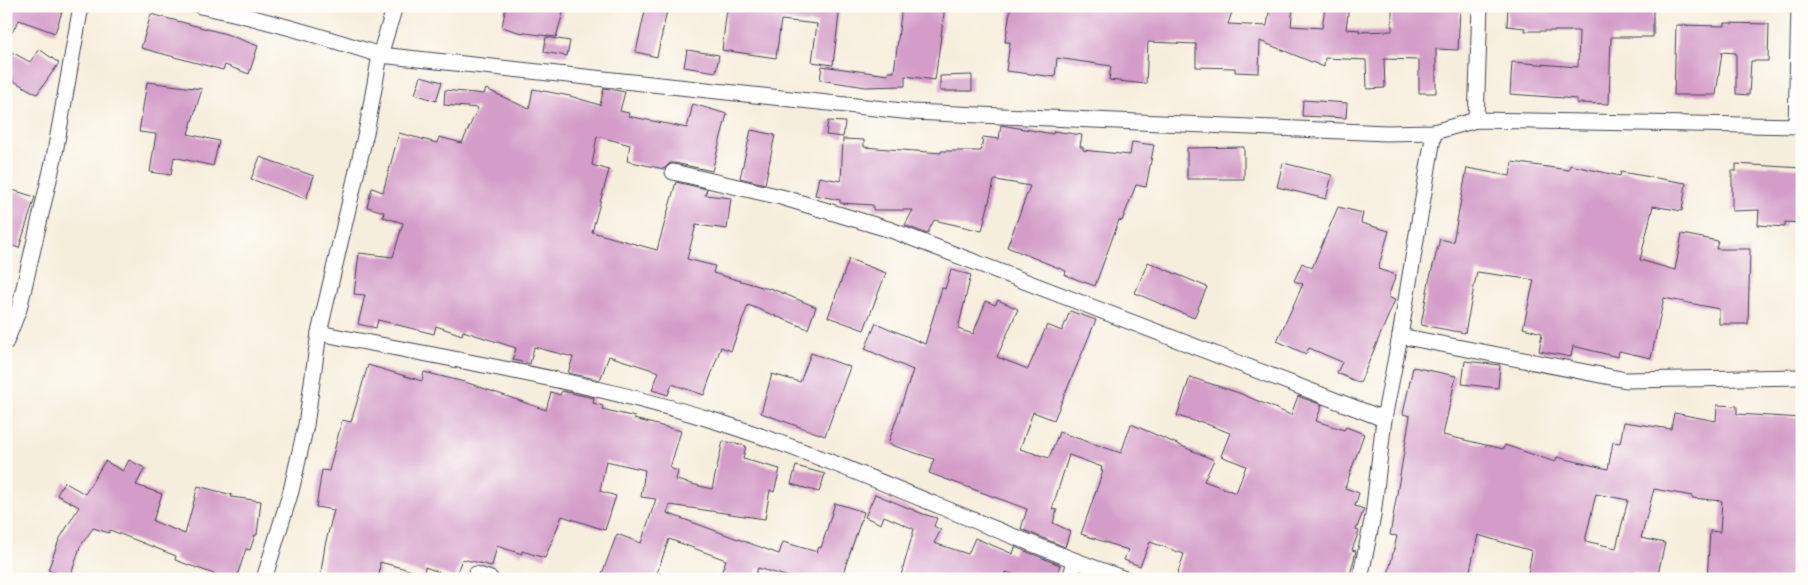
<svg xmlns="http://www.w3.org/2000/svg" width="1808" height="585" viewBox="0 0 1808 585" font-family="'Patrick Hand',sans-serif">
	<style>
		.building { fill: #d49dc9; fill-rule: evenodd }
		.lines { fill: none; stroke-linecap: round; stroke-linejoin: round }
		.minor-casing { stroke: #424153; stroke-width: 17 }
		.minor { stroke: #fff; stroke-width: 15 }
	</style>
	<rect width="100%" height="100%" fill="#fdfcf7"/>
	<filter id="ink" filterUnits="userSpaceOnUse"><feTurbulence type="fractalNoise" baseFrequency=".02" numOctaves="2"/><feDisplacementMap in="SourceGraphic" scale="10" xChannelSelector="R" yChannelSelector="G"/><feConvolveMatrix kernelMatrix="1 2 1 2 8 2 1 2 1" color-interpolation-filters="sRGB"/></filter>
	<filter id="wash" filterUnits="userSpaceOnUse"><feTurbulence type="fractalNoise" baseFrequency=".0096" numOctaves="4" result="noise"/><feDisplacementMap in="SourceGraphic" scale="20" xChannelSelector="R" yChannelSelector="G"/><feGaussianBlur stdDeviation="1.12" result="paint"/><feColorMatrix in="noise" values="0 0 0 0 0 0 0 0 0 0 0 0 0 0 0 0 0 1.4 0 .05"/><feComposite in="paint" operator="in"/></filter>
	<g filter="url(#wash)">
		<rect width="100%" height="100%" fill="#f6eedc"/>
		<g id="blocks">
			<!-- building -->
			<g class="building">
				<polygon points="6,6 64,6 55,33 19,20 6,43"/>
				<polygon points="506,6 565,6 556,37 518,32 502,27"/>
				<polygon points="646,6 668,6 657,57 636,52"/>
				<polygon points="751,6 840,6 833,65 812,62 817,24 781,20 776,58 722,50 727,8 751,11"/>
				<polygon points="902,6 945,6 935,80 905,76 905,86 866,87 820,80 822,66 888,75 888,72 894,72"/>
				<polygon points="1011,6 1234,6 1228,24 1267,26 1270,6 1293,6 1291,26 1322,28 1325,6 1349,6 1346,29 1360,30 1359,32 1392,31 1392,6 1460,8 1458,50 1436,49 1436,93 1419,93 1419,60 1384,59 1385,88 1367,89 1366,60 1325,58 1324,67 1260,41 1259,73 1235,72 1235,68 1196,67 1196,44 1148,42 1146,84 1109,80 1111,66 1057,58 1055,77 1006,71 1010,42 1005,42"/>
				<polygon points="1508,6 1610,6 1610,9 1653,9 1653,37 1611,37 1609,104 1577,103 1577,99 1510,94 1512,62 1578,67 1579,31 1525,31 1525,28 1507,26"/>
				<polygon points="151,14 226,34 258,46 249,74 225,65 223,70 141,48"/>
				<polygon points="1725,23 1769,24 1768,61 1751,61 1749,95 1736,94 1736,53 1722,52 1716,95 1674,95 1676,25 1725,26"/>
				<polygon points="546,37 570,41 567,56 544,52"/>
				<polygon points="6,49 30,62 39,49 59,63 37,94 6,77"/>
				<polygon points="687,50 719,55 716,72 684,67"/>
				<polygon points="972,75 972,91 940,91 940,76"/>
				<polygon points="421,76 442,82 436,101 415,94"/>
				<polygon points="147,82 202,89 188,134 219,141 213,166 174,157 171,175 150,172 156,134 139,132"/>
				<polygon points="604,88 625,92 620,111 629,113 628,116 687,128 693,104 727,114 712,171 675,163 670,163 664,169 627,161 630,145 597,136 592,165 609,170 592,232 657,250 676,182 707,189 705,195 731,198 727,229 696,225 687,259 715,266 713,273 769,289 770,288 816,307 808,329 748,305 731,351 721,347 704,395 672,384 668,395 652,390 659,372 609,356 600,380 568,373 573,357 534,347 530,364 513,360 516,348 463,331 462,335 436,326 434,334 378,320 376,328 358,324 365,295 354,294 359,253 393,257 403,223 383,217 384,212 367,207 372,188 383,192 399,133 437,143 439,137 462,143 478,108 444,105 445,90 484,94 486,89 529,109 533,89 570,96 600,105"/>
				<polygon points="1303,100 1347,103 1346,118 1302,116"/>
				<polygon points="828,121 845,122 843,137 826,135"/>
				<polygon points="1001,125 1053,134 1054,131 1082,135 1080,147 1083,147 1083,150 1130,155 1132,142 1154,145 1146,187 1136,185 1122,221 1119,220 1095,286 1065,275 1066,271 1007,247 1030,186 996,180 994,181 982,231 934,220 927,234 905,225 913,210 873,210 873,205 840,203 840,200 815,195 819,177 841,181 843,139 864,140 864,147 941,153 941,151 981,151 983,137 999,139"/>
				<polygon points="751,130 775,135 765,184 740,178"/>
				<polygon points="1244,147 1244,179 1187,179 1187,148"/>
				<polygon points="260,157 314,176 306,199 251,179"/>
				<polygon points="1512,162 1569,170 1570,165 1620,176 1621,172 1686,183 1682,211 1653,206 1640,260 1675,270 1682,234 1718,241 1716,249 1750,249 1748,324 1719,324 1719,309 1664,298 1651,358 1619,351 1618,357 1573,346 1571,357 1539,351 1542,333 1523,328 1534,280 1477,272 1465,333 1421,325 1429,281 1440,239 1453,242 1467,168 1510,176"/>
				<polygon points="1283,163 1332,175 1326,199 1277,187"/>
				<polygon points="1736,164 1802,168 1802,223 1785,222 1785,227 1758,225 1759,210 1732,211 1732,171 1736,171"/>
				<polygon points="6,188 35,197 19,248 6,244"/>
				<polygon points="1338,207 1363,213 1361,223 1389,231 1378,269 1396,275 1388,297 1395,300 1360,383 1337,373 1342,362 1309,348 1306,354 1277,341 1303,284 1294,281 1302,263 1312,268"/>
				<polygon points="849,259 886,273 864,330 828,317"/>
				<polygon points="1148,262 1207,287 1194,318 1135,293"/>
				<polygon points="951,270 971,275 958,329 973,334 986,301 995,305 998,300 1018,309 997,357 1028,369 1047,325 1062,331 1070,311 1096,320 1054,420 1033,412 1020,449 1049,458 1059,432 1121,453 1131,424 1214,460 1204,481 1236,493 1246,466 1221,456 1230,433 1199,421 1198,422 1177,416 1190,377 1239,393 1291,415 1298,396 1322,405 1316,421 1344,430 1346,427 1364,434 1345,488 1359,493 1355,506 1364,509 1356,530 1359,531 1352,550 1356,551 1349,579 1187,579 1177,575 1184,554 1150,542 1140,566 1124,560 1128,550 1081,534 1103,471 1101,470 1102,467 1069,455 1052,509 1057,510 1053,523 1070,531 1065,547 1021,529 1027,509 929,473 934,459 888,444 913,370 865,349 876,323 925,344 942,288 945,289"/>
				<polygon points="811,353 850,367 825,436 761,413 772,374 800,382"/>
				<polygon points="1465,361 1500,365 1498,388 1462,384"/>
				<polygon points="368,365 422,381 424,372 468,383 546,410 551,392 560,395 562,391 594,398 593,403 603,406 602,409 635,417 634,419 681,431 670,468 678,471 676,480 712,489 723,441 746,446 743,459 780,469 774,492 770,490 765,519 670,505 667,513 779,554 783,542 817,552 819,547 821,548 835,503 864,512 841,579 796,579 758,568 754,579 719,579 726,560 669,539 655,579 600,579 617,534 641,543 656,499 641,497 645,470 606,461 600,491 616,496 605,530 562,516 545,558 522,551 522,554 497,546 492,566 462,559 455,578 425,567 424,574 380,562 379,579 320,579 325,545 334,510 316,507 322,470 329,471 342,420 351,422"/>
				<path d="M1413,367l43,9 -13,59 60,14 2,-4 50,17 2,-5 51,12 5,-27 7,1 4,-21 47,7 3,-16 42,8 1,-16 20,1v8l65,4v161h-95l3,-48 10,1 2,-31 -30,-3v-2l-38,-7 -13,49 24,5 -8,35 -24,-6 -2,7h-104l5,-28 -54,-16 -10,44h-81l10,-43 -7,-1 20,-119 -7,-2zM1596,494l32,6 -12,48 -31,-7z"/>
				<polygon points="129,460 145,468 136,485 162,494 153,521 185,534 198,486 232,495 231,497 261,501 257,535 255,535 250,550 246,549 236,579 228,579 175,560 176,556 110,530 109,533 93,528 80,547 70,578 48,570 59,540 79,507 57,495 64,482 85,494 105,461 123,471"/>
				<polygon points="796,466 825,474 819,492 791,484"/>
				<polygon points="875,494 923,514 937,518 934,526 941,530 934,543 968,554 975,538 1013,554 1015,547 1060,565 1056,579 1028,579 1006,572 1005,579 900,579 914,529 884,516 881,524 865,517"/>
			</g>
		</g>
	</g>
	<g filter="url(#ink)">
		<use href="#blocks" fill-opacity="0" stroke="#424153" stroke-width="1"/>
		<g class="lines">
			<!-- minor casing -->
			<g class="minor-casing">
				<g id="minor">
					<path d="M200,6c61,12 121,30 180,49l532,57 474,21 48,-1 42,-12 326,6"/>
					<polyline points="1476,120 1480,6"/>
					<polyline points="1796,126 1799,6"/>
					<polyline points="673,172 781,197 891,230 1384,419"/>
					<path d="M319,333c130,26 263,47 390,86 142,44 276,111 416,160"/>
					<polyline points="1400,336 1626,380 1802,377"/>
					<polyline points="6,342 19,309 54,158 81,6"/>
					<polyline points="476,574 491,579"/>
					<polyline points="264,579 291,491 306,425 319,333 367,128 380,55 395,6"/>
					<polyline points="1070,579 1075,561"/>
					<polyline points="1360,579 1373,516 1384,419 1400,336 1434,132"/>
				</g>
			</g>
			<!-- minor -->
			<use href="#minor" class="minor"/>
		</g>
	</g>
	<!-- margin -->
	<rect width="1808" height="585" fill="none" stroke="#fdfcf7" stroke-width="25"/>
</svg>
